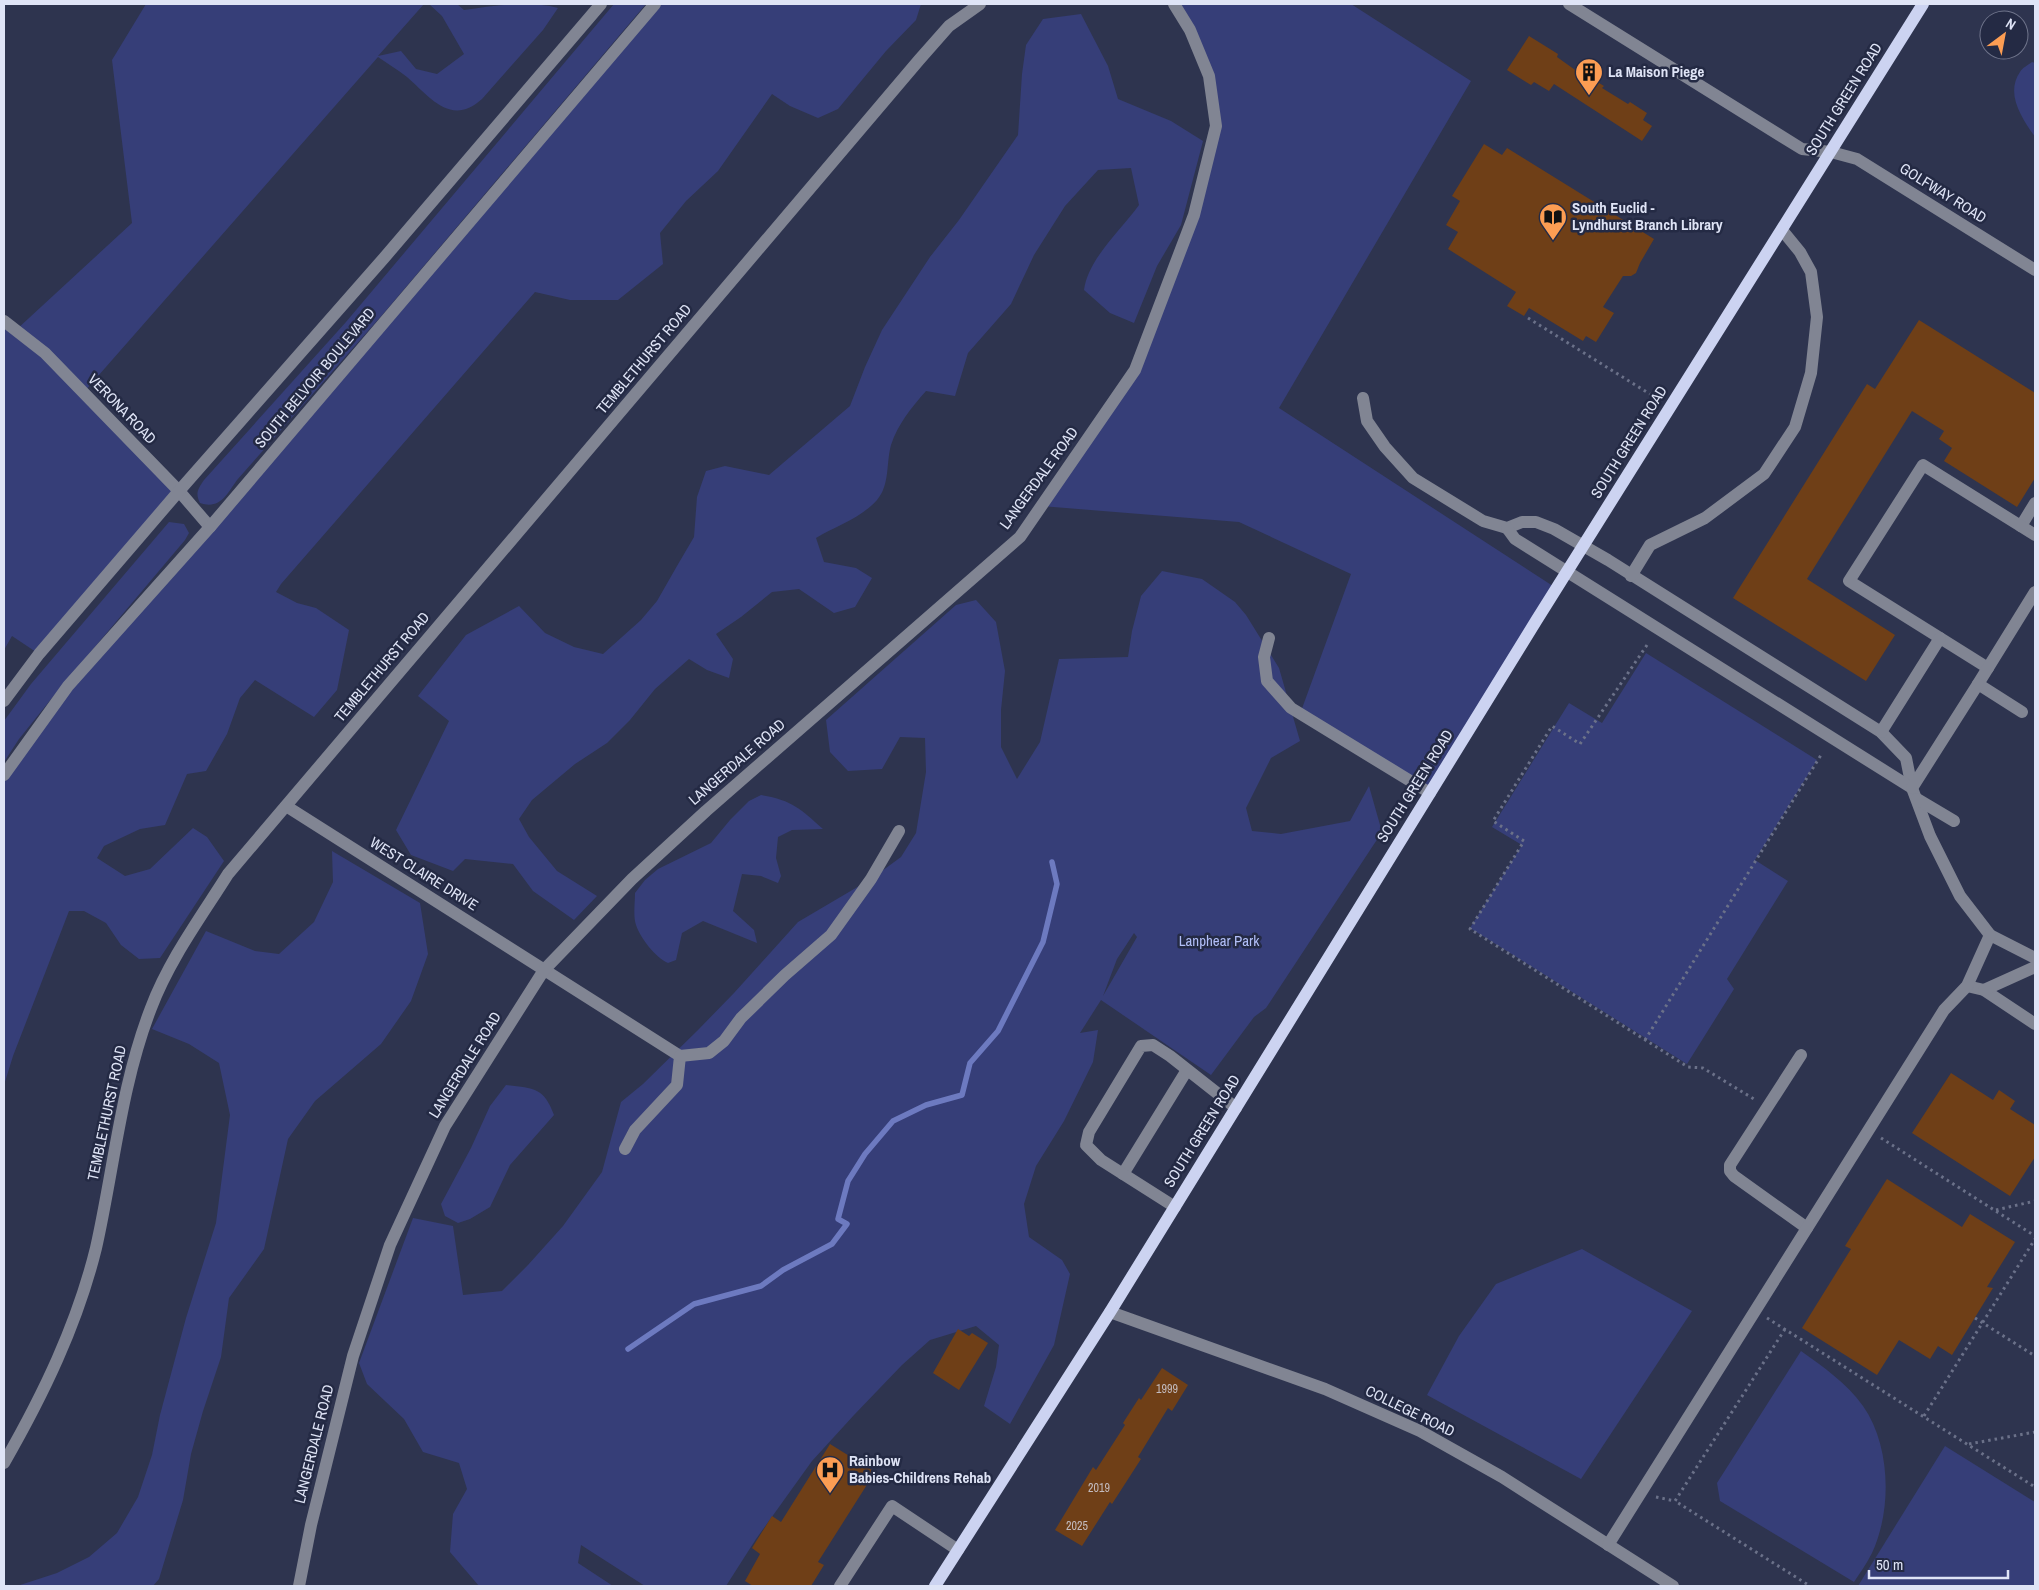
<svg xmlns="http://www.w3.org/2000/svg" width="2039" height="1590" viewBox="0 0 2039 1590" font-family="'Archivo Narrow',sans-serif">
	<style>
		.green { fill: #363e78; fill-rule: evenodd }
		.lines { fill: none; stroke-linecap: round; stroke-linejoin: round }
		.stream { stroke: #6d7ac0; stroke-width: 5.5 }
		.building { fill: #6f3f17 }
		.path { stroke: #6b7189; stroke-width: 3; stroke-dasharray: 2.5 4; stroke-linecap: butt }
		.minor { stroke: #818593; stroke-width: 12 }
		.major { stroke: #ccd3f1; stroke-width: 12 }
		.labels { text-anchor: middle; stroke-width: 5; stroke-linejoin: round; paint-order: stroke }
		.number-label { font-size: 12px; fill: #c3bbbe }
		.poi-label { font-size: 15px; font-weight: bold; fill: #dfe4f6; stroke: #242a44; text-anchor: start }
		.street-label { font-size: 15px; fill: #dfe4f6; stroke: #242a44 }
		.park-label { font-size: 15px; fill: #b2bff8; stroke: #242a44 }
	</style>
	<rect width="100%" height="100%" fill="#2e344f"/>
	<!-- green -->
	<g class="green">
		<path d="M146,4h278l-46,52 23,-5 15,18 21,5 27,-20 -22,-38 -13,-12h28l7,6c30,-4 64,-10 94,-2l-15,22 -61,69c-31,28 -52,-2 -75,-22 -9,-7 -20,-14 -29,-20l-294,335 95,99 -140,163 -27,-18 -8,14v-329l12,9 116,-107 -20,-163z"/>
		<path d="M614,4h32l-263,310 -146,166c-10,14 -17,30 -37,23 -5,-10 -2,-14 4,-23l142,-158z"/>
		<polygon points="655,4 921,4 916,20 886,51 838,109 818,118 790,106 772,94 718,171 686,201 660,233 663,264 618,300 570,300 535,292 281,584 276,592 297,603 316,608 349,630 337,690 314,717 255,680 240,698 227,734 206,771 187,774 165,825 140,829 104,846 97,858 125,876 150,869 193,828 207,837 224,861 160,958 139,959 121,945 106,923 84,911 69,911 13,1056 4,1085 4,775 68,686"/>
		<polygon points="1174,4 1351,4 1471,81 1279,408 1556,588 1430,793 1300,714 1351,574 1239,522 1041,506 1135,370 1194,215 1216,126 1209,76"/>
		<path d="M1081,14l27,52 10,33 53,22 32,20 -22,84 -24,41 -23,57 -24,-10 -26,-23c4,-31 37,-60 55,-85l-8,-37 -33,2 -33,36 -31,49 -23,49 -43,49 -13,43 -29,-5c-15,17 -28,33 -35,54 -5,18 -1,40 -14,55 -16,18 -41,26 -61,38l8,24 32,6 16,10 -17,29 -21,6 -35,-24 -27,3 -31,25 -25,17 17,25 -4,19 -22,-8 -18,-11 -34,30 -25,31 -23,23 -32,21 -43,36 -13,19 10,18 28,34 40,25 -23,24 -41,-29 -20,-27 -48,-5 -12,12 -42,-16 -15,-25 53,-109 -31,-25 48,-61 53,-29 26,27 29,14 29,7 38,-34 16,-19 20,-35 17,-29 3,-40 9,-26 19,-5 44,9 81,-69 15,-39 17,-37 48,-73 29,-37 59,-85 4,-61 4,-29 17,-26z"/>
		<path d="M2032,62l3,1v74c-13,-19 -30,-43 -15,-65 2,-4 8,-7 12,-10z"/>
		<polygon points="169,522 184,524 189,533 185,540 56,693 19,739 4,762 4,721 31,684"/>
		<path d="M1162,571l40,8 33,23 11,13 33,53 21,73 -29,17 -25,50 6,23 29,3 69,-13 19,-35 13,46 -116,176 -12,9 -43,58 -110,-75 -21,33 18,-3 -5,32 -29,59 -28,45 -12,38 5,33 33,23 8,14 -16,71 -44,79 -26,-18 12,-39 3,-22 -23,-19 -46,14 -28,25 -48,50 -42,46 -56,78 -30,47h-81l-64,-41 -3,18 35,23h-134l-29,-34 3,-38 14,-25 -8,-26 -36,-11 -19,-33 -37,-35 -8,-21 54,-145 40,8 10,69 39,-4 26,-26 35,-39 39,-54 19,-70 22,-18 55,-54 36,-37 64,-71 73,-43 30,-22 15,-24 10,-61 -1,-34 -25,-1 -18,32 -34,2 -18,-19 -4,-32 130,-115 20,-5 20,22 9,49 -4,39v37l16,32 23,-37 19,-83 69,-2 4,-26 9,-35zM1134,933l3,4 -34,59 14,-37z"/>
		<polygon points="1646,653 1817,760 1755,860 1788,881 1727,979 1734,989 1687,1064 1470,928 1522,845 1492,827 1569,703 1602,723"/>
		<path d="M761,795c31,5 40,14 62,34l-31,1 -14,7 -2,21 5,18 -3,7 -17,-7 -19,-2 -9,37 21,19 3,13 -54,-22 -21,12 -6,27 -8,3c-13,-6 -27,-24 -32,-38 -3,-9 -1,-22 -1,-32l10,-13 13,-11 53,-26 19,-23 19,-19z"/>
		<polygon points="332,851 420,903 428,954 411,1001 381,1044 315,1101 288,1139 264,1249 229,1298 221,1357 203,1411 191,1454 183,1500 159,1579 153,1586 17,1586 57,1573 89,1557 117,1533 138,1497 152,1455 160,1415 186,1318 216,1223 230,1115 219,1063 189,1044 152,1029 206,931 255,951 279,954 314,922 333,882"/>
		<path d="M506,1085c27,3 38,2 48,30l-44,50 -20,42 -20,12 -12,4 -13,-7 -4,-12 30,-56 19,-42z"/>
		<polygon points="1582,1249 1692,1311 1581,1479 1427,1395 1459,1336 1496,1284"/>
		<path d="M1801,1351c22,16 46,32 62,55 28,40 29,104 9,147 -5,10 -12,20 -18,29l-134,-81 -3,-18z"/>
		<polygon points="1945,1446 2035,1502 2035,1586 1858,1586"/>
	</g>
	<g class="lines">
		<!-- stream -->
		<polyline class="stream" points="628,1349 694,1304 761,1286 783,1270 832,1244 847,1224 838,1219 848,1181 865,1154 893,1121 926,1105 962,1095 970,1063 998,1031 1043,942 1057,884 1052,862"/>
	</g>
	<!-- building -->
	<g class="building">
		<polygon points="1529,36 1558,54 1557,57 1585,77 1586,75 1604,86 1602,88 1628,104 1630,102 1647,113 1643,120 1652,126 1642,141 1554,84 1549,91 1534,82 1531,85 1507,70"/>
		<polygon points="1484,144 1502,155 1507,148 1654,239 1640,263 1636,273 1631,276 1623,276 1603,307 1614,313 1596,342 1586,336 1583,341 1529,308 1524,316 1507,306 1516,292 1448,249 1458,232 1446,225 1460,201 1452,196"/>
		<polygon points="1919,320 2035,393 2035,478 2017,507 1944,461 1952,448 1939,439 1944,431 1912,411 1807,579 1895,635 1866,681 1733,598 1867,384 1875,389"/>
		<polygon points="1951,1073 1993,1100 1999,1090 2015,1101 2010,1109 2035,1125 2035,1157 2010,1196 1912,1133"/>
		<polygon points="1887,1179 1962,1227 1970,1214 2015,1242 1987,1287 1993,1288 1952,1355 1938,1346 1930,1359 1899,1340 1877,1375 1802,1328 1851,1249 1845,1246"/>
		<polygon points="958,1329 969,1336 972,1333 988,1343 959,1390 933,1373"/>
		<polygon points="1162,1368 1188,1385 1172,1411 1168,1408 1138,1457 1141,1459 1112,1504 1110,1502 1082,1546 1055,1530 1093,1467 1096,1470 1125,1425 1123,1423 1139,1398 1141,1400"/>
		<polygon points="830,1444 875,1472 818,1562 824,1565 811,1586 753,1586 745,1581 760,1554 752,1548 772,1516 781,1522"/>
	</g>
	<g class="lines">
		<!-- path -->
		<g class="path">
			<polyline points="1528,318 1653,396"/>
			<polyline points="1647,645 1580,744 1552,726 1493,821 1524,841 1470,929 1688,1067 1703,1068 1754,1099"/>
			<polyline points="1645,1040 1821,755"/>
			<polyline points="1881,1138 2035,1236"/>
			<polyline points="1996,1210 2035,1201"/>
			<polyline points="1767,1318 2035,1487"/>
			<polyline points="1975,1318 2035,1356"/>
			<polyline points="1785,1329 1675,1501 1810,1586"/>
			<polyline points="1924,1416 2035,1239"/>
			<polyline points="1969,1444 2035,1432"/>
			<polyline points="1656,1497 1675,1501"/>
		</g>
		<!-- minor -->
		<g class="minor">
			<polyline points="1569,4 1802,149 1831,152 1857,159 2035,270"/>
			<polyline points="4,321 45,353 179,491 210,527"/>
			<polyline points="1363,398 1367,421 1385,447 1413,478 1483,521 1507,528 1522,522 1536,522 1554,529 1608,560 1881,732 1906,758 1912,788 1930,836 1960,896 1990,935 2035,958"/>
			<polyline points="2021,526 2035,503"/>
			<polyline points="1507,528 1515,539 1912,788"/>
			<polyline points="1631,576 1650,545 1705,518 1764,474 1795,427 1811,373 1817,317 1811,272 1800,252 1782,230"/>
			<polyline points="1269,638 1264,657 1267,681 1291,708 1430,793"/>
			<polyline points="1988,668 1849,581 1923,465 2035,535"/>
			<polyline points="4,701 39,654 179,491 384,258 601,4"/>
			<polyline points="2022,712 1978,684 2035,592"/>
			<polyline points="1881,732 1940,638"/>
			<polyline points="4,775 68,686 210,527 655,4"/>
			<polyline points="1912,788 1978,684"/>
			<polyline points="1917,799 1954,821"/>
			<polyline points="286,806 680,1056 677,1085 635,1130 625,1149"/>
			<polyline points="1967,986 1984,990 2035,1024"/>
			<polyline points="1984,990 2035,967"/>
			<polyline points="1801,1055 1730,1165 1730,1171 1734,1176 1807,1228"/>
			<polyline points="680,1056 709,1053 724,1041 741,1018 785,975 831,935 871,879 899,831"/>
			<polyline points="1123,1174 1187,1070"/>
			<polyline points="1175,1207 1101,1160 1086,1145 1089,1132 1141,1046 1153,1045 1170,1056 1236,1108"/>
			<polyline points="1110,1312 1325,1389 1420,1431 1502,1477 1673,1586"/>
			<path d="M4,1463c39,-68 73,-138 92,-215 18,-80 25,-163 55,-240 18,-48 50,-91 77,-134l691,-814 30,-34 31,-22"/>
			<polyline points="1608,1545 1944,1010 1967,986 1990,935"/>
			<polyline points="299,1586 311,1525 353,1356 390,1245 445,1126 544,970 632,879 706,811 1020,537 1135,370 1194,215 1216,126 1209,76 1190,30 1174,4"/>
			<polyline points="840,1586 892,1506 958,1550"/>
		</g>
		<!-- major -->
		<polyline class="major" points="935,1586 1110,1312 1536,621 1923,4"/>
	</g>
	<!-- icons -->
	<defs>
		<g id="building-pin" transform="scale(1.4375)"><path d="M0 17L-7.5 6A9.5 9.5 0 1 1 7.5 6Z" fill="#fc9d53" stroke="#242a44"/><path d="M-4-6H4V6H1V3H-1V6H-4ZM-2.5-4.3h1.7v1.8h-1.7ZM.8-4.3h1.7v1.8H.8ZM-2.5-1h1.7V.8h-1.7ZM.8-1h1.7V.8H.8Z" fill="#111"/></g>
		<g id="library-pin" transform="scale(1.4375)"><path d="M0 17L-7.5 6A9.5 9.5 0 1 1 7.5 6Z" fill="#fc9d53" stroke="#242a44"/><path d="M-6-4Q-3-5.5-.7-3.5V5Q-3 3-6 4ZM6-4Q3-5.5 .7-3.5V5Q3 3 6 4Z" fill="#111"/></g>
		<g id="hospital-pin" transform="scale(1.4375)"><path d="M0 17L-7.5 6A9.5 9.5 0 1 1 7.5 6Z" fill="#fc9d53" stroke="#242a44"/><path d="M-5-5h3v3.5h4V-5h3V5h-3V1.5h-4V5h-3Z" fill="#111"/></g>
	</defs>
	<g fill-rule="evenodd">
		<use href="#building-pin" x="1589" y="72"/>
		<use href="#library-pin" x="1553" y="217"/>
		<use href="#hospital-pin" x="830" y="1470"/>
	</g>
	<g class="labels">
		<!-- number labels -->
		<g class="number-label">
			<text x="1167" y="1393">1999</text>
			<text x="1099" y="1492">2019</text>
			<text x="1077" y="1530">2025</text>
		</g>
		<!-- poi labels -->
		<g class="poi-label">
			<text x="1608" y="77">La Maison Piege</text>
			<text x="1572" y="213">South Euclid -<tspan x="1572" dy="17">Lyndhurst Branch Library</tspan></text>
			<text x="849" y="1466">Rainbow<tspan x="849" dy="17">Babies-Childrens Rehab</tspan></text>
		</g>
		<!-- street labels -->
		<g class="street-label">
			<text transform="translate(1844 99) rotate(-58)" y="5">SOUTH GREEN ROAD</text>
			<text transform="translate(1943 193) rotate(32)" y="5">GOLFWAY ROAD</text>
			<text transform="translate(644 359) rotate(-50)" y="5">TEMBLETHURST ROAD</text>
			<text transform="translate(315 378) rotate(-50)" y="5">SOUTH BELVOIR BOULEVARD</text>
			<text transform="translate(122 409) rotate(46)" y="5">VERONA ROAD</text>
			<text transform="translate(1629 442) rotate(-58)" y="5">SOUTH GREEN ROAD</text>
			<text transform="translate(1039 478) rotate(-54)" y="5">LANGERDALE ROAD</text>
			<text transform="translate(382 667) rotate(-50)" y="5">TEMBLETHURST ROAD</text>
			<text transform="translate(737 762) rotate(-41)" y="5">LANGERDALE ROAD</text>
			<text transform="translate(1415 786) rotate(-58)" y="5">SOUTH GREEN ROAD</text>
			<text transform="translate(424 874) rotate(32)" y="5">WEST CLAIRE DRIVE</text>
			<text transform="translate(465 1065) rotate(-58)" y="5">LANGERDALE ROAD</text>
			<text transform="translate(107 1113) rotate(-78)" y="5">TEMBLETHURST ROAD</text>
			<text transform="translate(1202 1131) rotate(-58)" y="5">SOUTH GREEN ROAD</text>
			<text transform="translate(1410 1411) rotate(26)" y="5">COLLEGE ROAD</text>
			<text transform="translate(314 1444) rotate(-76)" y="5">LANGERDALE ROAD</text>
		</g>
		<!-- park labels -->
		<g class="park-label">
			<text x="1219" y="946">Lanphear Park</text>
		</g>
	</g>
	<!-- border -->
	<rect width="2039" height="1590" fill="none" stroke="#dfe4f6" stroke-width="10"/>
	<!-- north arrow -->
	<g transform="translate(2004 35) rotate(32)"><circle r="24" fill="#242a44" stroke="#6f748b"/>
	<path d="M0-4L9 19L0 12L-9 19Z" fill="#fc9d53"/>
	<text y="-8" font-size="14" font-weight="bold" text-anchor="middle" fill="#dfe4f6">N</text>
	</g>
	<!-- scale -->
	<path d="M1869 1570v8h139v-8" fill="none" stroke="#dfe4f6" stroke-width="2.5"/>
	<text x="1876" y="1570" font-size="15" fill="#dfe4f6" stroke="#242a44" stroke-width="4" paint-order="stroke">50 m</text>
</svg>
